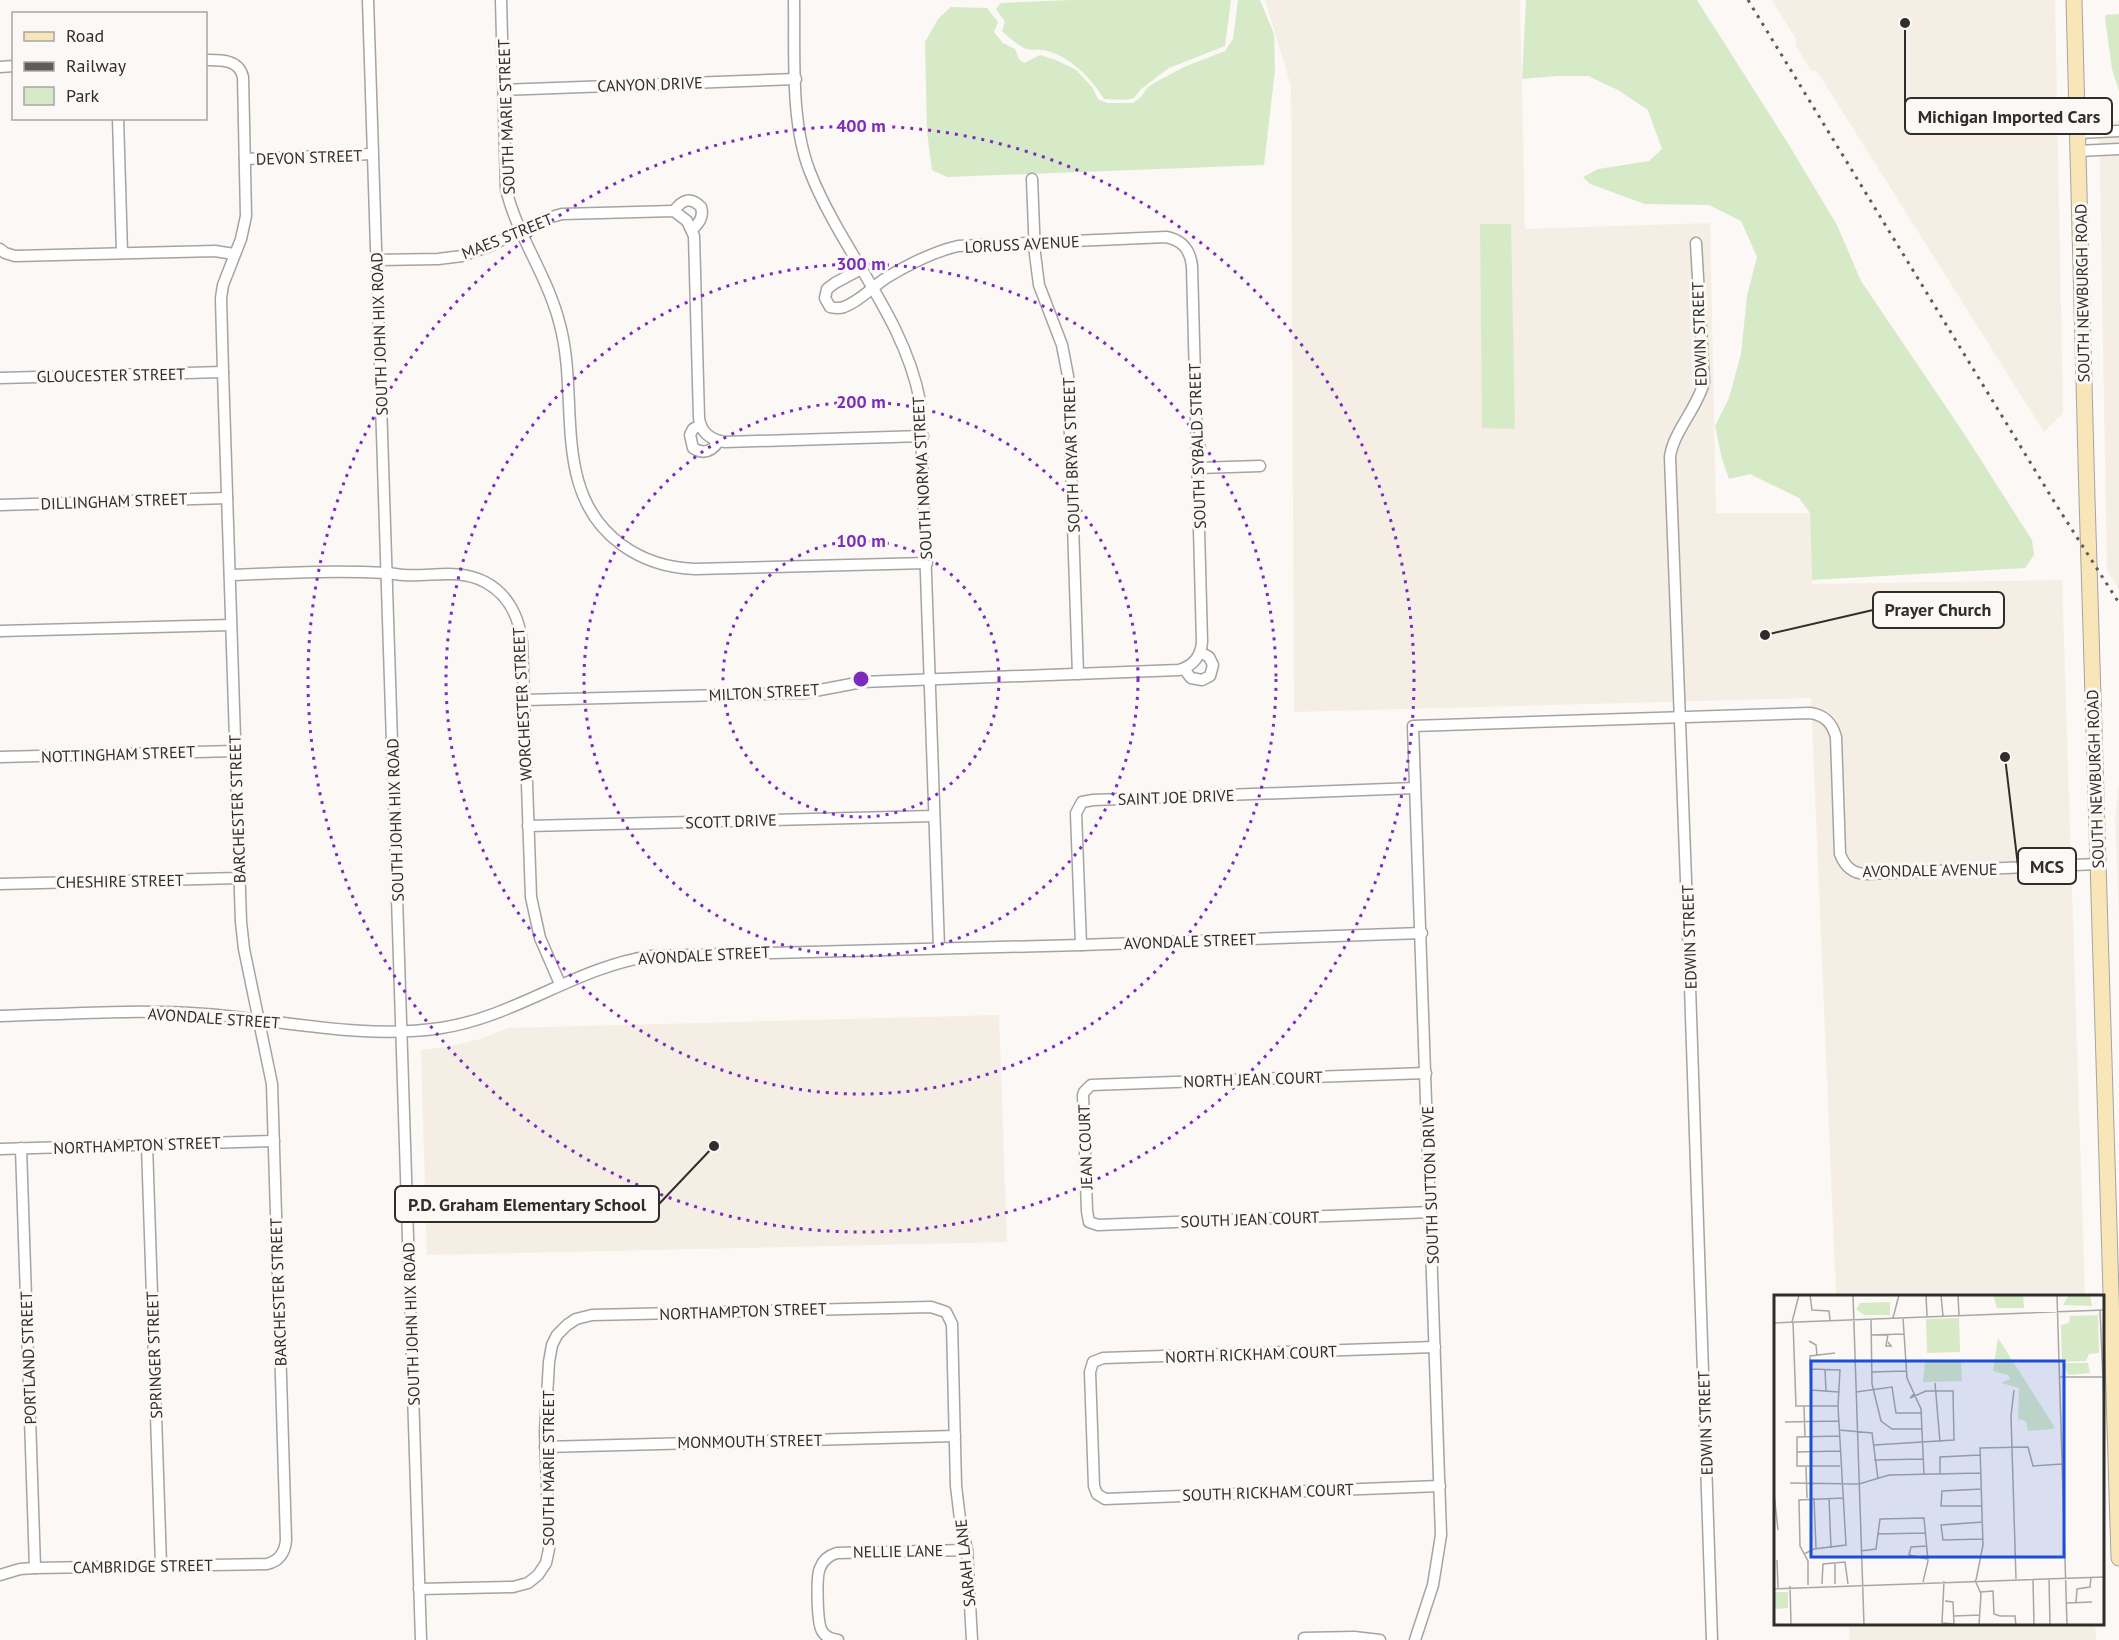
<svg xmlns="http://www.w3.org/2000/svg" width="2119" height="1640" viewBox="0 0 2119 1640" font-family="'PT Sans',sans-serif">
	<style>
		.built { fill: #f5eee4 }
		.green { fill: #d7eac7 }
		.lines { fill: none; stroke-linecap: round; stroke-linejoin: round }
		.minor-casing { stroke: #a6a4a1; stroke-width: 13 }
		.secondary-casing { stroke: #a6a4a1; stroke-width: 17 }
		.minor { stroke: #fff; stroke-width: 10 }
		.secondary { stroke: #f8e6b8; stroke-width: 15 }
		.rail { stroke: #5f5d5c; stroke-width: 3; stroke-dasharray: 3 6; stroke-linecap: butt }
		.ring { fill: none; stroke: #7b2cbf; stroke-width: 3; stroke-dasharray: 3 6 }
		.labels { text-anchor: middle; stroke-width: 6; stroke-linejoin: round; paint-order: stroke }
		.street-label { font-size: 16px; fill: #2f2e2d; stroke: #fbf8f5 }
		.inset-road { fill: none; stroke: #a9a7a5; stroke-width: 1.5 }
		.view { fill: #1d4ed8; fill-opacity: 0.15; stroke: #1d4ed8; stroke-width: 3 }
		.inset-edge { fill: none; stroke: #2f2e2d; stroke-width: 3 }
		.centre { fill: #7b2cbf; stroke: #fbf8f5; stroke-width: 3 }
		.ring-label { font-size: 18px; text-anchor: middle; font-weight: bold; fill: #7b2cbf; stroke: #fbf8f5; stroke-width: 6; stroke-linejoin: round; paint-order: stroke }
		.leader { fill: none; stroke: #2f2e2d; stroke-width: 2 }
		.callout-dot { fill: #2f2e2d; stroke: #fbf8f5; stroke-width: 2 }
		.callout { fill: #fbf8f5; stroke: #2f2e2d; stroke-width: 2 }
		.callout-label { font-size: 18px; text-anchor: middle; font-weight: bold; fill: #2f2e2d }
	</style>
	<rect width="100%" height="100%" fill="#fbf8f5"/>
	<!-- built -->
	<g class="built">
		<polygon points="1265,0 1520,0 1525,229 1710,223 1716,513 1810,513 1812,584 2062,580 2085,1296 1836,1296 1811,698 1294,712 1291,86"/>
		<polygon points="1772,0 2055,0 2063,413 2044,432 1817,71 1811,71 1796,46 1796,39"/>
		<polygon points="2119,121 2119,589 2107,570 2099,122"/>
		<polygon points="2119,782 2119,917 2115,819"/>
		<polygon points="999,1015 1007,1242 427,1255 421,1050 447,1047 480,1039 508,1028"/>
		<polygon points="1849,1624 2095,1624 2096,1640 1850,1640"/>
	</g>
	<!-- green -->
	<g class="green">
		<path d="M1071,0h160l-6,46 -56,22 -28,21 -7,9 -9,2 -21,-1c-12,-20 -36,-45 -61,-49 -6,-1 -13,1 -19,-2 -8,-4 -15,-11 -22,-17l3,-9 -9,-13 5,-6z"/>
		<polygon points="1238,0 1260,0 1274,34 1275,71 1264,165 947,177 932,170 927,132 925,42 938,19 951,7 987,8 998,22 994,32 1003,43 1015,49 1019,59 1024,63 1040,55 1056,60 1076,70 1092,87 1098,99 1107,103 1133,103 1141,97 1148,87 1156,82 1184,67 1225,51 1233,39"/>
		<polygon points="1526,0 1697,0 1789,145 1837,225 1861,281 1963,432 2032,540 2034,555 2025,568 1812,580 1810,513 1799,498 1750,474 1729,479 1722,459 1715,426 1729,398 1741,354 1747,296 1757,257 1741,221 1709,205 1645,204 1590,184 1583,177 1598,169 1649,161 1662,149 1648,110 1618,90 1588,76 1558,76 1522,79"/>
		<polygon points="2119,14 2119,91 2112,69 2105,18 2106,15"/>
		<polygon points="1480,224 1511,224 1515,429 1482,428"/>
	</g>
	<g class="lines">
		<!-- minor casing -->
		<g class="minor-casing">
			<g id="minor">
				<polyline points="368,0 421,1640"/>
				<path d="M501,0l5,189c11,47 42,87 54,136 20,75 -10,168 62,220 22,16 46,23 73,24l232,-6"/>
				<path d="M794,0c1,53 -4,122 16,172 31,79 94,144 110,229l19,547"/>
				<polyline points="0,67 14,66"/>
				<polyline points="504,90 796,79"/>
				<polyline points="118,118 122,253"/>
				<polyline points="2078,133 2119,131"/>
				<polyline points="2078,151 2119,149"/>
				<polyline points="245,159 372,154"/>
				<polyline points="1032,179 1035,254 1039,285 1062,345 1068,376 1078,674"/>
				<path d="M674,211c8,-11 16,-15 27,-4 3,10 -2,16 -9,23"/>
				<path d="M1696,243l8,139c-7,27 -31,50 -34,75l20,529 22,654"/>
				<polyline points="0,249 5,253 15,256 215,251 234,254"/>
				<path d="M376,260l62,-1 24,-3 28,-10 54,-27 18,-5 112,-3 13,10 7,15 5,182c2,15 12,22 26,24l198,-6"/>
				<polyline points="0,378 223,372"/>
				<path d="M700,425l-7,4 -3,6 3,13c11,7 19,3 26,-7"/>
				<polyline points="1198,468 1260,466"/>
				<polyline points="0,505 227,498"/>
				<path d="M230,575c51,-2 104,-5 156,-2 6,0 12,2 18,2 28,2 54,-7 81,7 23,12 34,35 37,60l9,255 9,41 20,46"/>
				<polyline points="0,631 231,625"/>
				<polyline points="1184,669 1191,678 1202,680 1210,676 1213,665 1209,657 1200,652"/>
				<path d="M524,700l280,-7 58,-11 317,-12c14,-4 22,-14 23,-28l-10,-376c-2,-17 -10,-26 -26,-29l-208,9c-26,6 -49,18 -72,32 -15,10 -26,23 -42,29 -6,2 -9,1 -14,0l-5,-9 2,-9 8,-6 26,-14"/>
				<polyline points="0,757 235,751"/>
				<polyline points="528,826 934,816"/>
				<polyline points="0,884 239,878"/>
				<polyline points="1081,945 1076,813 1082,802 1093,800 1415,788"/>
				<path d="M0,1016c68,-2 137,-7 205,-2 78,6 157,26 236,14 74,-11 135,-61 210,-72l430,-11 341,-12"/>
				<polyline points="1426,1073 1091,1085 1084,1092 1083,1095 1087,1211 1089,1222 1098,1225 1431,1212"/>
				<polyline points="147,1145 161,1565"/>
				<polyline points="21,1148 35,1568"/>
				<polyline points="0,1149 274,1141"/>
				<polyline points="1435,1347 1103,1358 1093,1362 1090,1372 1094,1486 1097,1494 1105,1499 1440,1486"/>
				<polyline points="545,1447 955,1436"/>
				<path d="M0,1575l20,-6 15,-1 232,-4c12,-3 18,-11 19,-24l-14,-456 -28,-135 -3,-27 -18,-550 -2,-74 2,-13 18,-46 5,-23 -3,-139c-4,-18 -23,-17 -37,-17"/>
				<polyline points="419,1589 513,1587 528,1583 538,1575 546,1563 549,1549 545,1432 549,1362 552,1345 557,1335 567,1325 576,1319 592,1315 931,1307 946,1312 952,1324 956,1486 960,1519 967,1550 972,1640"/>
				<polyline points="1304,1638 1354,1637 1380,1640"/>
				<path d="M838,1640c-7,-1 -13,-3 -16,-9 -5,-8 -6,-55 -2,-63 3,-8 10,-13 17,-15l130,-3"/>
				<path d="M1415,1640l18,-55 8,-50 -28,-809 397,-13c15,2 22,10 26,24l4,117c5,13 13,20 27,20l231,-10"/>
			</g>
		</g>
		<!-- secondary casing -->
		<g class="secondary-casing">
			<polyline id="secondary" points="2074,0 2087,498 2119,1558"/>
		</g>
		<!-- minor -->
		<use href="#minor" class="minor"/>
		<!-- secondary -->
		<use href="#secondary" class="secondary"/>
		<!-- rail -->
		<polyline class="rail" points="1748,0 2055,503 2119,603"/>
	</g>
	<!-- distance rings -->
	<g class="ring">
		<circle cx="861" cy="679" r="138"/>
		<circle cx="861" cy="679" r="277"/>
		<circle cx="861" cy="679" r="415"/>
		<circle cx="861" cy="679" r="553"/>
	</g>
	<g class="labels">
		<!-- street labels -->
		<g class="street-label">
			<text transform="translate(650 84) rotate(-2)" y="6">CANYON DRIVE</text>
			<text transform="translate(506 117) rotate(-92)" y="6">SOUTH MARIE STREET</text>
			<text transform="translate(309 157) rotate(-2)" y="6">DEVON STREET</text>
			<text transform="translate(507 236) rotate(-22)" y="6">MAES STREET</text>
			<text transform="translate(1022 244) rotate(-3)" y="6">LORUSS AVENUE</text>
			<text transform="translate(2082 293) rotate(-91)" y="6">SOUTH NEWBURGH ROAD</text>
			<text transform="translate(379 334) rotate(-92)" y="6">SOUTH JOHN HIX ROAD</text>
			<text transform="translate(1699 334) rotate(-92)" y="6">EDWIN STREET</text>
			<text transform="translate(111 375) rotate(-1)" y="6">GLOUCESTER STREET</text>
			<text transform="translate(1197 446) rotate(-92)" y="6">SOUTH SYBALD STREET</text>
			<text transform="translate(1071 455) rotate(-92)" y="6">SOUTH BRYAR STREET</text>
			<text transform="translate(922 478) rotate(-93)" y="6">SOUTH NORMA STREET</text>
			<text transform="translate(114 501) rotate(-2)" y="6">DILLINGHAM STREET</text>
			<text transform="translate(764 692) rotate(-3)" y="6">MILTON STREET</text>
			<text transform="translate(522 704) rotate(-93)" y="6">WORCHESTER STREET</text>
			<text transform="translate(118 754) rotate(-2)" y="6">NOTTINGHAM STREET</text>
			<text transform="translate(2095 779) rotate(-92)" y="6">SOUTH NEWBURGH ROAD</text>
			<text transform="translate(1176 797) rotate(-2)" y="6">SAINT JOE DRIVE</text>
			<text transform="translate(237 809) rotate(-92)" y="6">BARCHESTER STREET</text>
			<text transform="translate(395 820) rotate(-92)" y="6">SOUTH JOHN HIX ROAD</text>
			<text transform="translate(731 821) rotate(-2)" y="6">SCOTT DRIVE</text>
			<text transform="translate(1930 870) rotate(-1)" y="6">AVONDALE AVENUE</text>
			<text transform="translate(120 881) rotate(-1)" y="6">CHESHIRE STREET</text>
			<text transform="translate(1689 937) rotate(-92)" y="6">EDWIN STREET</text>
			<text transform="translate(1190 941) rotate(-2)" y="6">AVONDALE STREET</text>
			<text transform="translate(704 955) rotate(-3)" y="6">AVONDALE STREET</text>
			<text transform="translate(214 1018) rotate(4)" y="6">AVONDALE STREET</text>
			<text transform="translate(1253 1079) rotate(-2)" y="6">NORTH JEAN COURT</text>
			<text transform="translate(137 1145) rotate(-2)" y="6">NORTHAMPTON STREET</text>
			<text transform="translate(1085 1147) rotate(-92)" y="6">JEAN COURT</text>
			<text transform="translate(1430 1185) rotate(-92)" y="6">SOUTH SUTTON DRIVE</text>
			<text transform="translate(1250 1219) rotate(-2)" y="6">SOUTH JEAN COURT</text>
			<text transform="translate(278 1292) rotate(-92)" y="6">BARCHESTER STREET</text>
			<text transform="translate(743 1311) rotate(-2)" y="6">NORTHAMPTON STREET</text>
			<text transform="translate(411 1324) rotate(-92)" y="6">SOUTH JOHN HIX ROAD</text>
			<text transform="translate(1251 1354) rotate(-2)" y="6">NORTH RICKHAM COURT</text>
			<text transform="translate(154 1355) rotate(-92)" y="6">SPRINGER STREET</text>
			<text transform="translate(28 1358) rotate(-92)" y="6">PORTLAND STREET</text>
			<text transform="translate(1705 1423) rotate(-92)" y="6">EDWIN STREET</text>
			<text transform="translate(750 1441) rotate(-1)" y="6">MONMOUTH STREET</text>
			<text transform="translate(548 1468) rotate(-90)" y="6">SOUTH MARIE STREET</text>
			<text transform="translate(1268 1492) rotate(-2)" y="6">SOUTH RICKHAM COURT</text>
			<text transform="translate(898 1551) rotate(-1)" y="6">NELLIE LANE</text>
			<text transform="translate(965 1563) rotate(-96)" y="6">SARAH LANE</text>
			<text transform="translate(143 1566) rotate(-1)" y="6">CAMBRIDGE STREET</text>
		</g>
	</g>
	<!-- overview -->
	<g transform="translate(1774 1295)">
		<rect width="330" height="330" fill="#fbf8f5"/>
		<path d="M219,0h30l1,13h-27zM295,0h21l2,11 -29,-1zM116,7v13h-26l-8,-6 4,-6zM324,20l1,38 -10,1 -3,7 -24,1 -1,-37 8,-2 1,-7zM185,23l1,34 -33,1 -1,-34zM224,43l56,88 -1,3 -25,2 -2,-10 -8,-2 1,-31 -18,-5 9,-4 -2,-4 -15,-4zM187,66l1,20 -39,1 2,-20zM289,68h25l2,10 -22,2zM0,297h14v16l-14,1z" fill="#d7eac7"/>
		<path class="inset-road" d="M36,0l2,15 17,1 1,9M79,0l11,330M152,0l1,21M167,0l2,21M184,0l1,20M283,0l10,330M326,15l4,93M119,23l6,-23M129,23l4,60 14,31 3,66M97,24l1,65 9,37 11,8h30M18,27l7,-27M19,27l3,84h42M0,28l330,-13M114,39l-2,12h5l-3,-4M97,40l33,-1M35,46l7,4 1,10M61,58l-25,3 1,34 28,2M51,74l1,23M98,77l34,-1M285,82h44M161,88l5,59M240,95l-3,26 5,163M82,97l36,-5 4,26h26M30,112l1,30M11,127l54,-1M65,135l33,3 6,46M65,141l-42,1v29h43M100,150l80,-5 -1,-49h-27l-16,7 4,-4M23,157l43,-1M0,158v19M100,165l49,-1M32,172l1,31M166,179v-17l40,-2M16,188l69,1 30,-9 92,-2M208,194l-40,2 -1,15h41M0,199l4,36M40,203l2,50M55,203l2,50M209,227l-42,3 2,15 40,-1M103,239l48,-1M153,251l-16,1 -2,8 18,4M87,256l15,-2 4,-30 44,-1 4,43 -5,21M30,259l10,-5 32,-4 -8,-139 2,-36 -30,-1M3,265l1,28M61,268v21M275,283l1,47M259,284l1,46M201,285l6,14 -2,31M202,285l7,-35 -3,-97 48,-1 5,19 29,-2M170,286l-2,42 12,1M48,289l1,-20 22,-2 3,22M34,290v-24l-8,-15 -1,-46 45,-2M16,291l1,39M0,294l330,-12M206,297l13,-1 1,23 6,2M171,306l8,1 1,23M292,308l26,-1M302,308l1,-14 13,-2 1,-10M180,321l26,-1M226,321h15l1,9"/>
		<path class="view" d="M37,66h253v196h-253z"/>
		<rect width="330" height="330" class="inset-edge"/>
	</g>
	<circle cx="861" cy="679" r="9" class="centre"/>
	<g class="ring-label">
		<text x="861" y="132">400 m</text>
		<text x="861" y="270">300 m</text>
		<text x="861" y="408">200 m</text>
		<text x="861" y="547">100 m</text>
	</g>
	<!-- callouts -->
	<path class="leader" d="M1905 23L1905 116M1765 635L1873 610M2005 757L2018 866M714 1146L659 1204"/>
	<g class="callout-dot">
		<circle cx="1905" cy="23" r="6"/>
		<circle cx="1765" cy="635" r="6"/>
		<circle cx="2005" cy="757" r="6"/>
		<circle cx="714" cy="1146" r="6"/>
	</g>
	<g class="callout">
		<rect x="1905" y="98" width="207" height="36" rx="6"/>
		<rect x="1873" y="592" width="131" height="36" rx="6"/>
		<rect x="2018" y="848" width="58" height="36" rx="6"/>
		<rect x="395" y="1186" width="264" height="36" rx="6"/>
	</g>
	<g class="callout-label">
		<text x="2009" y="123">Michigan Imported Cars</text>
		<text x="1938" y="616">Prayer Church</text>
		<text x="2047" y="873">MCS</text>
		<text x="527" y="1211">P.D. Graham Elementary School</text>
	</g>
	<!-- legend -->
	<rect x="12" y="12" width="195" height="108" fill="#fbf8f5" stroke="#a9a7a5" stroke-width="1.5"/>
	<rect x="24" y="32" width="30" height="9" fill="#f8e6b8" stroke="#a9a7a5" stroke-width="1.5"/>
	<text x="66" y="42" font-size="18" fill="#2f2e2d">Road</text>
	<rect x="24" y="62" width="30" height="9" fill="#5f5d5c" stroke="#a9a7a5" stroke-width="1.5"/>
	<text x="66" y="72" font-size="18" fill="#2f2e2d">Railway</text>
	<rect x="24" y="87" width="30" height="18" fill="#d7eac7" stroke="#a9a7a5" stroke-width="1.5"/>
	<text x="66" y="102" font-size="18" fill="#2f2e2d">Park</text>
</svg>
